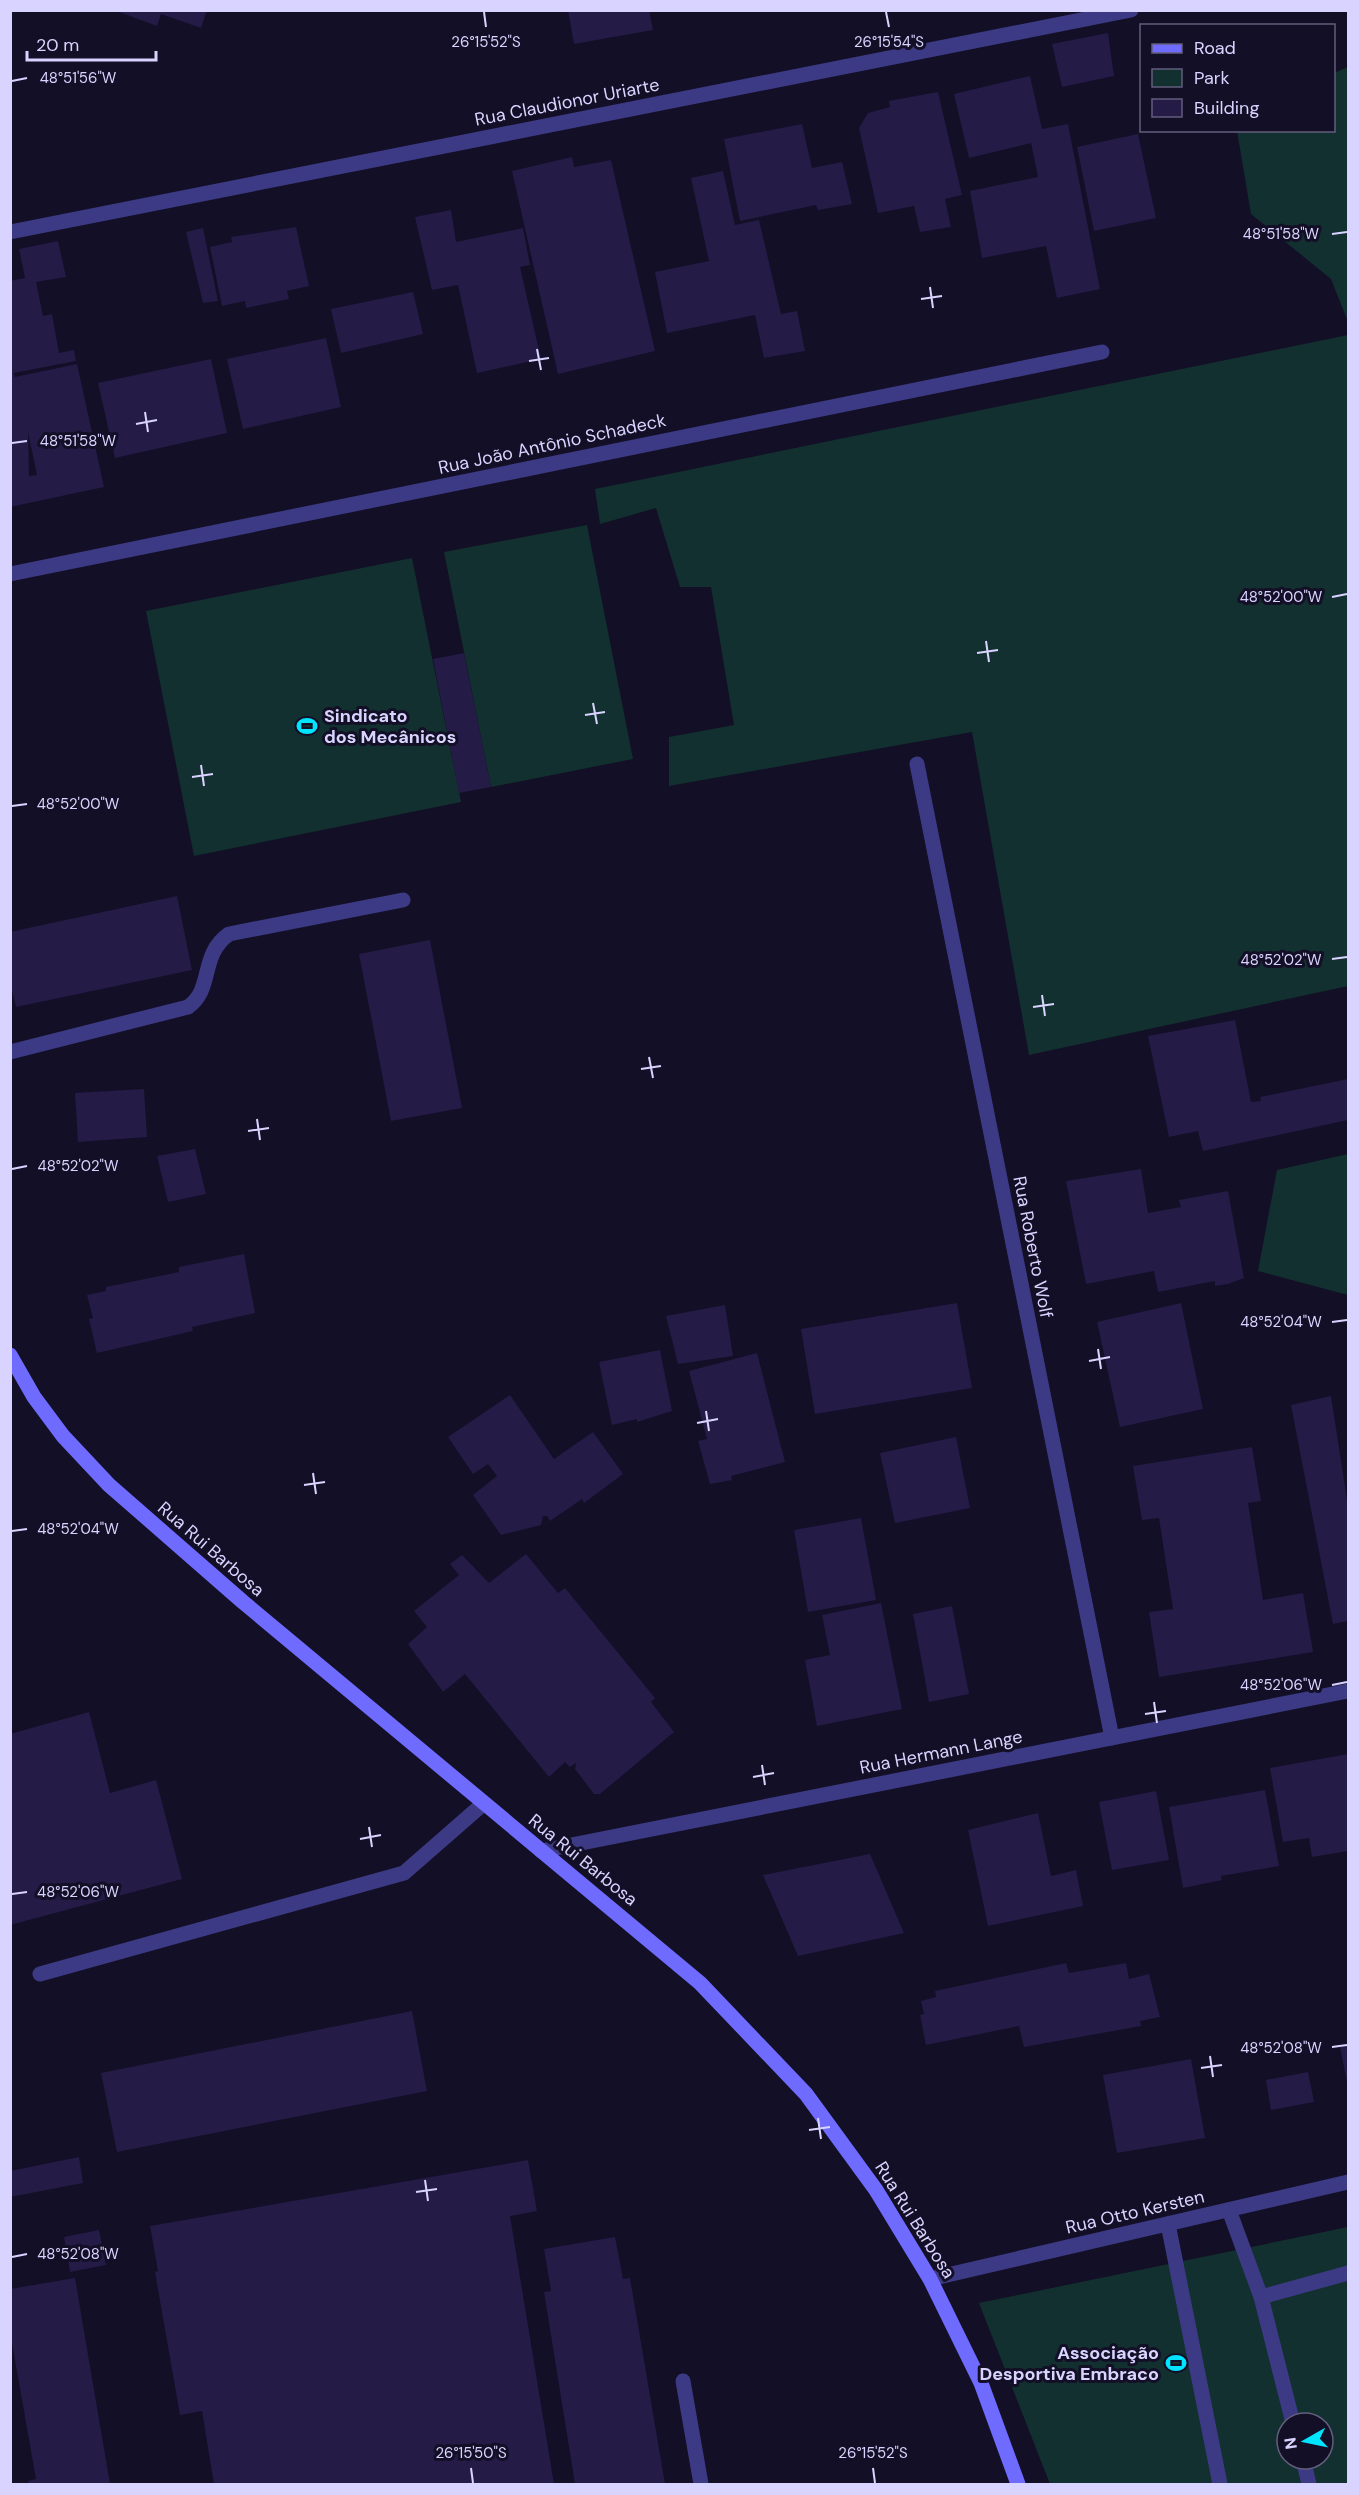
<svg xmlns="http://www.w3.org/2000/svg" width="1359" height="2495" viewBox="0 0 1359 2495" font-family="'DM Sans',sans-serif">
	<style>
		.green { fill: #12302f; fill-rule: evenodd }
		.building { fill: #241b47; fill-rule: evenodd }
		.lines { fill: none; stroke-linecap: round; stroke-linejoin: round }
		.service { stroke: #3d3a85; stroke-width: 15 }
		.minor { stroke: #3d3a85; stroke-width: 15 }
		.secondary { stroke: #6f6bff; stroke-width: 15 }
		.ticks { fill: none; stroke: #d9d4ff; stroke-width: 2 }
		.labels { text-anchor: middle; stroke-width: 6; stroke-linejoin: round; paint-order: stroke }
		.street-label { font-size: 18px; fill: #d9d4ff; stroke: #130f26 }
		.poi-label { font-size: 18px; font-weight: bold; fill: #d9d4ff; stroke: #130f26; text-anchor: start }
		.ticks-label { font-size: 15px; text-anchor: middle; fill: #d9d4ff; stroke: #130f26; stroke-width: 6; stroke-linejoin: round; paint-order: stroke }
	</style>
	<rect width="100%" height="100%" fill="#130f26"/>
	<!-- green -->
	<g class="green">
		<polygon points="1348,67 1348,322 1331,279 1251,214 1237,131 1334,130 1334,73"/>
		<polygon points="1348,335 1348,986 1029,1055 972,732 669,786 669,737 734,725 711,587 680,587 656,508 600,524 595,489"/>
		<polygon points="587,525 633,759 491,787 444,552"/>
		<polygon points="412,558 461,802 194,856 146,611"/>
		<polygon points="1348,1154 1348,1295 1258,1271 1277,1170"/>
		<path d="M1348,2227v257h-298l-71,-181zM1287,2423h36v36h-36z"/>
	</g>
	<!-- building -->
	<g class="building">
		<polygon points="114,10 207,10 201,28 161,14 157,26"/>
		<polygon points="568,10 649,10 653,30 574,44"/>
		<polygon points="1108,33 1114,76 1062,87 1052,44"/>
		<polygon points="1030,76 1042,129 1068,124 1100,289 1057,298 1046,246 982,258 970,191 1038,177 1031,143 969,158 954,94"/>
		<polygon points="938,92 962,195 945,199 951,227 920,232 914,206 878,213 859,128 868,113 890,107 889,101"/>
		<polygon points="802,124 812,168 842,162 852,204 818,210 816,205 740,221 724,139"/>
		<polygon points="1138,134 1156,218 1094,231 1077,147"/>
		<polygon points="572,157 574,167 611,160 655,351 558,374 512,171"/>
		<polygon points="723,171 735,225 759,220 781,314 797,311 805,351 764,358 755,315 667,333 655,272 709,261 691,178"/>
		<polygon points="451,210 456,242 523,228 530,265 520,267 541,359 477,373 458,285 432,290 415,217"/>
		<polygon points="296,227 309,286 287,291 289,299 246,308 245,301 222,306 210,247 232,242 231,237"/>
		<polygon points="203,228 218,301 203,303 186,232"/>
		<path d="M58,241l8,36 -30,5 7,34 9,-2 7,39 15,-3 2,11 -62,12 1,4 62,-13 27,123 -94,20v-226l15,-3 -6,-29zM28,432l9,43 -8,1z"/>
		<polygon points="413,292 423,334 341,353 331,309"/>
		<polygon points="326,338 341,407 243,429 227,359"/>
		<polygon points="211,359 227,433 115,458 98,383"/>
		<polygon points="464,653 491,787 459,793 433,659"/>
		<polygon points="177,896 192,970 16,1007 10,983 10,932"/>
		<polygon points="430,940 462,1108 391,1121 359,954"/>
		<polygon points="1235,1020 1251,1102 1261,1101 1260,1097 1348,1079 1348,1120 1203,1151 1198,1131 1169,1137 1148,1036"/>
		<polygon points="144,1089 147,1137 78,1142 75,1093"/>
		<polygon points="195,1149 206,1194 168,1202 157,1156"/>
		<polygon points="1141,1169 1148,1213 1181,1207 1179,1200 1228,1191 1244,1278 1228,1284 1215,1286 1215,1281 1158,1292 1154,1271 1086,1284 1066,1181"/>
		<polygon points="244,1254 255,1313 192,1327 193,1331 97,1353 89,1319 93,1318 87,1295 106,1291 106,1287 179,1272 179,1267"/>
		<polygon points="957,1303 972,1388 815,1414 801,1329"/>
		<polygon points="1181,1303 1203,1409 1120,1427 1097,1322"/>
		<polygon points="725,1305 733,1356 678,1364 666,1316"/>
		<polygon points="660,1350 672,1411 637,1422 637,1419 612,1425 599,1362"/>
		<polygon points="757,1353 785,1462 731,1476 732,1480 710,1484 698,1441 707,1439 689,1371"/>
		<polygon points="510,1395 554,1459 593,1432 623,1474 584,1503 582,1499 550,1521 547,1516 543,1516 541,1525 501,1535 473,1495 497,1476 488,1464 473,1474 448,1437"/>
		<polygon points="1331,1396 1348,1506 1348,1621 1333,1624 1291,1405"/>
		<polygon points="956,1437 970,1508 895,1523 880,1453"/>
		<polygon points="1252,1447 1261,1501 1248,1503 1263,1600 1303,1593 1313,1652 1159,1677 1149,1612 1173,1609 1159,1518 1142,1520 1133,1466"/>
		<polygon points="861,1518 876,1600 808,1612 794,1530"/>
		<polygon points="526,1554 558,1593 565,1588 655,1698 651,1702 674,1732 600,1794 594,1794 575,1769 576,1763 570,1767 565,1762 549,1777 465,1674 443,1692 408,1644 427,1627 414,1611 459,1575 450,1564 462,1555 489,1583"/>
		<polygon points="881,1603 902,1709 817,1726 805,1660 830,1655 822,1615"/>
		<polygon points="952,1606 969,1694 929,1702 913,1614"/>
		<polygon points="89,1712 110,1793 156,1780 182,1879 10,1925 10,1734"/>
		<polygon points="1348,1754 1348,1851 1312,1857 1309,1838 1283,1842 1270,1768"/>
		<polygon points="1265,1790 1279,1866 1221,1876 1222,1880 1183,1888 1169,1807"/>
		<polygon points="1156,1791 1169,1860 1112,1870 1099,1802"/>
		<polygon points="1038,1813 1051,1876 1076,1870 1083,1906 988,1926 968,1830"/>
		<polygon points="870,1854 904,1933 798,1956 763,1875"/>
		<polygon points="1066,1963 1069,1973 1126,1963 1129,1979 1149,1974 1160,2017 1140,2021 1141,2026 1024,2047 1019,2026 926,2045 920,2015 924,2014 921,2001 936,1997 935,1991"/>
		<polygon points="412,2011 427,2091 117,2152 101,2073"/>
		<polygon points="1348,2045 1348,2081 1347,2082 1340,2047"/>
		<polygon points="1191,2059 1205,2138 1117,2153 1103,2075"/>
		<polygon points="1308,2072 1314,2102 1271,2110 1266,2080"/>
		<polygon points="79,2157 83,2183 10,2197 10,2171"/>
		<polygon points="528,2160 537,2211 510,2216 554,2484 214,2484 202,2411 180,2415 155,2272 158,2271 150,2226"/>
		<polygon points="99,2230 106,2265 70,2272 64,2237"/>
		<polygon points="615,2237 623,2279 630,2278 665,2484 575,2484 544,2292 551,2291 544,2249"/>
		<polygon points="75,2278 110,2484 29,2484 28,2481 36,2479 10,2332 10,2289"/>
	</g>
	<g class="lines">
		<!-- service -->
		<g class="service">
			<polyline points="40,1974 404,1873 483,1804"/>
			<polyline points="1229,2210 1261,2297 1348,2273"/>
			<polyline points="1168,2224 1220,2484"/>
			<polyline points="1261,2297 1293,2423"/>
			<polyline points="683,2381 701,2484"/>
			<polyline points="1303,2459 1309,2484"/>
		</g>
		<!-- minor -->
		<g class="minor">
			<polyline points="10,232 1131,10"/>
			<polyline points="10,574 1102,352"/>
			<polyline points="917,764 1112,1738"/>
			<path d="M10,1052l178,-45c26,-18 11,-52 41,-73l174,-34"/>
			<polyline points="541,1851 1348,1691"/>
			<polyline points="930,2279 1348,2182"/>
		</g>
		<!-- secondary -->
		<polyline class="secondary" points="10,1355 34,1397 63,1436 109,1485 243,1602 700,1983 806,2094 876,2190 930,2279 981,2383 1018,2484"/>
	</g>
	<!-- ticks -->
	<path class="ticks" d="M484,12l2,15M886,12l3,15M12,81l15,-3M1332,234l15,-2M930,287l3,21M921,299l21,-3M537,349l4,21M529,361l20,-3M145,412l3,20M136,424l21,-4M12,443l15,-2M1332,597l15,-3M986,641l3,21M977,653l21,-3M593,703l4,21M585,715l20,-3M201,765l3,21M192,777l21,-3M12,806l15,-2M1332,959l15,-2M1042,995l3,21M1033,1007l21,-3M649,1057l4,21M641,1069l20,-3M257,1119l3,21M248,1131l21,-3M12,1169l15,-3M1332,1322l15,-2M1098,1349l3,20M1089,1361l21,-4M706,1411l3,20M697,1423l21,-4M313,1473l3,21M304,1485l21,-3M12,1531l15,-2M1332,1685l15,-3M1154,1702l3,21M1145,1714l21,-3M762,1765l3,20M753,1777l21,-4M369,1827l3,20M360,1839l21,-4M12,1894l15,-2M1332,2047l15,-2M1210,2056l3,21M1201,2068l21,-3M818,2118l3,21M809,2130l21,-3M425,2180l3,21M416,2192l21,-3M12,2257l15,-3M471,2468l2,15M873,2468l2,15"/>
	<!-- icons -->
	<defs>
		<g id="stadium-bare" transform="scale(1.62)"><path d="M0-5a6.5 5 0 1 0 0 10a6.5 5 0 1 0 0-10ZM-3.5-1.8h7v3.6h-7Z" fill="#00e5ff" stroke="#130f26" stroke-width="2.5" paint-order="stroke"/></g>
	</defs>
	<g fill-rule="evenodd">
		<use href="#stadium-bare" x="307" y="726"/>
		<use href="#stadium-bare" x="1176" y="2363"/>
	</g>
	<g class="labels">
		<!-- street labels -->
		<g class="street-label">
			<text transform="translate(567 102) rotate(-11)" y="6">Rua Claudionor Uriarte</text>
			<text transform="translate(552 444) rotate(-12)" y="6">Rua João Antônio Schadeck</text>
			<text transform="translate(1033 1247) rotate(79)" y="6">Rua Roberto Wolf</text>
			<text transform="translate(211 1549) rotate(41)" y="6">Rua Rui Barbosa</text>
			<text transform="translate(941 1752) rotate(-11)" y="6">Rua Hermann Lange</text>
			<text transform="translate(583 1860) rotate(39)" y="6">Rua Rui Barbosa</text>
			<text transform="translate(1135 2212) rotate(-13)" y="6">Rua Otto Kersten</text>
			<text transform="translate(915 2220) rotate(58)" y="6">Rua Rui Barbosa</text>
		</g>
		<!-- poi labels -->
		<g class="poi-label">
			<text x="324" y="722">Sindicato<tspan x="324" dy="21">dos Mecânicos</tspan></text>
			<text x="1159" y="2359" text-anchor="end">Associação<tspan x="1159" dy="21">Desportiva Embraco</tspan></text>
		</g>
	</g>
	<g class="ticks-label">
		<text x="486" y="47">26°15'52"S</text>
		<text x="889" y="47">26°15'54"S</text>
		<text x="78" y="83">48°51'56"W</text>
		<text x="1281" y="239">48°51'58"W</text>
		<text x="78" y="446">48°51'58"W</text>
		<text x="1281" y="602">48°52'00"W</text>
		<text x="78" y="809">48°52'00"W</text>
		<text x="1281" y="965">48°52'02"W</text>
		<text x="78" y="1171">48°52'02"W</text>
		<text x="1281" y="1327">48°52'04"W</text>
		<text x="78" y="1534">48°52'04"W</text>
		<text x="1281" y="1690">48°52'06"W</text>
		<text x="78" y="1897">48°52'06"W</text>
		<text x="1281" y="2053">48°52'08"W</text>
		<text x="78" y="2259">48°52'08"W</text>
		<text x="471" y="2458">26°15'50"S</text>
		<text x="873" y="2458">26°15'52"S</text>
	</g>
	<!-- border -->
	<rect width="1359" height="2495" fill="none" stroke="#d9d4ff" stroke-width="24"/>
	<!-- legend -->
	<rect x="1140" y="24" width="195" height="108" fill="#130f26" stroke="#625e7d" stroke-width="1.5"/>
	<rect x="1152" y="44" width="30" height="9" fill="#6f6bff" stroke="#625e7d" stroke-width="1.5"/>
	<text x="1194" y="54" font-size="18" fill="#d9d4ff">Road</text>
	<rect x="1152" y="69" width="30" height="18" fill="#12302f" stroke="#625e7d" stroke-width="1.5"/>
	<text x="1194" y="84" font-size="18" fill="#d9d4ff">Park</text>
	<rect x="1152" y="99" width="30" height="18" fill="#241b47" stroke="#625e7d" stroke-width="1.5"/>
	<text x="1194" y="114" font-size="18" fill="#d9d4ff">Building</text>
	<!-- north arrow -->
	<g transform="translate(1305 2441) rotate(261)"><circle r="28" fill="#130f26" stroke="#625e7d" stroke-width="1.5"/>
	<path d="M0-4.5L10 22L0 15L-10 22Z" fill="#00e5ff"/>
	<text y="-9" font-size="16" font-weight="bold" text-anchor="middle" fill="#d9d4ff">N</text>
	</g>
	<!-- scale -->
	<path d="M27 51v9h129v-9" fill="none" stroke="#d9d4ff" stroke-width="3"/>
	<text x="36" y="51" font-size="18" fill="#d9d4ff" stroke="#130f26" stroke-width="4.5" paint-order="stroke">20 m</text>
</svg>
